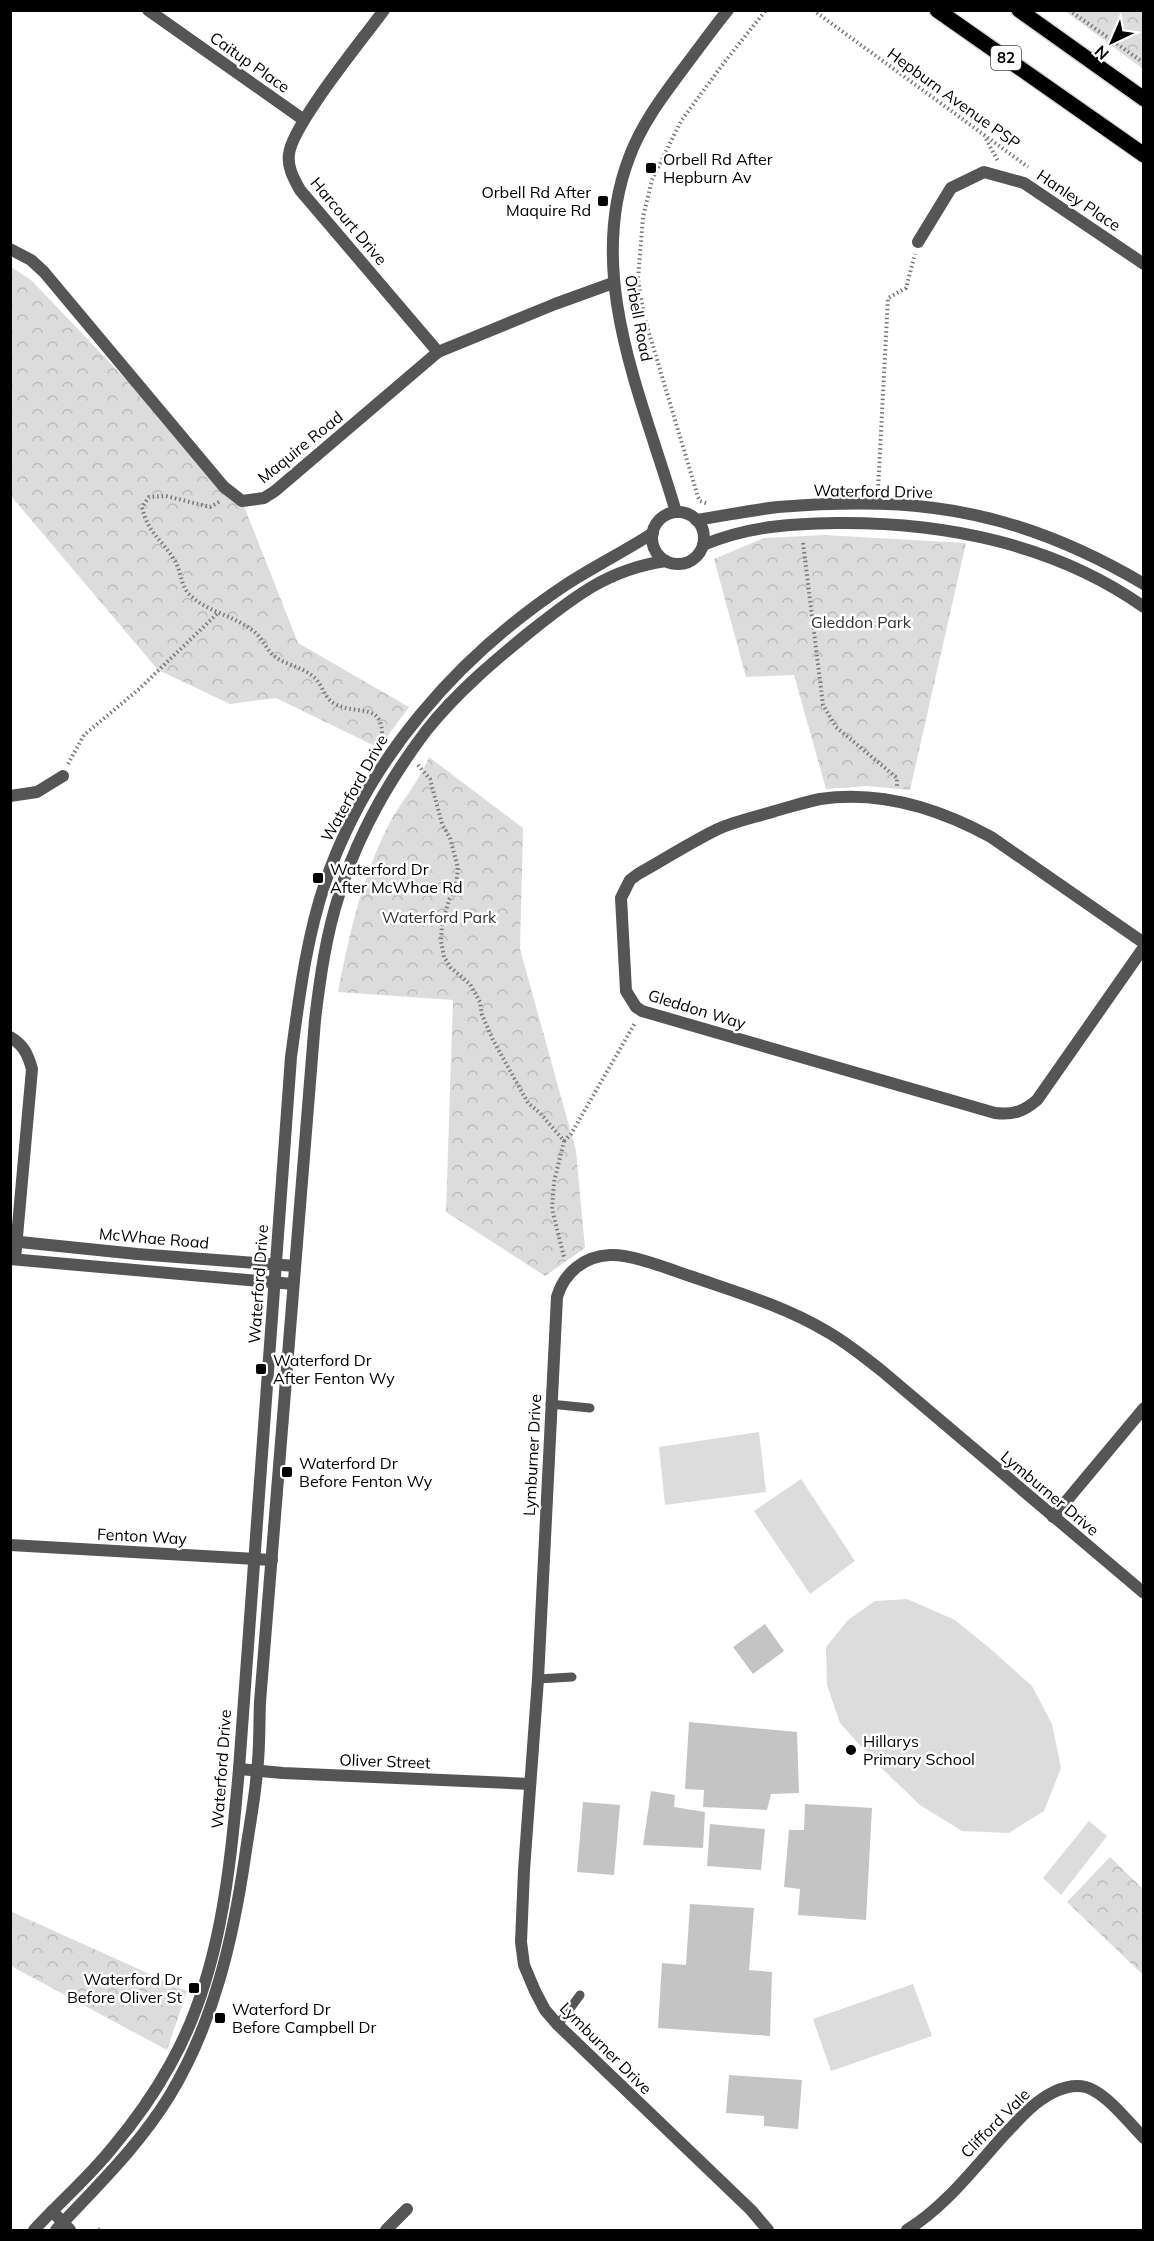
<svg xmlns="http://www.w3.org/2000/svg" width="1154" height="2241" viewBox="0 0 1154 2241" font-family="Mulish,sans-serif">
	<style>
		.park { fill: url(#park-crowns) }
		.garden { fill: #dcdcdc }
		.building { fill: #c4c4c4 }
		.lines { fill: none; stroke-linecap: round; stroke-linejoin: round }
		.primary-casing { stroke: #dbdbdb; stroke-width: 18 }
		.path { stroke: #777; stroke-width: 4; stroke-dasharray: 1.5 3; stroke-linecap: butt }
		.service { stroke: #555; stroke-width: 9 }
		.minor { stroke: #555; stroke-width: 12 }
		.tertiary { stroke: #555; stroke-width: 12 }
		.primary { stroke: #000; stroke-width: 15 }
		.poi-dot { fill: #000; stroke: #fff; stroke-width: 2 }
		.labels { text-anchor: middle; stroke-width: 5; stroke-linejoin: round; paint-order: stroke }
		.shield { fill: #fff; stroke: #4c4c4c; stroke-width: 1.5 }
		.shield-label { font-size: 15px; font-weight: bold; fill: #000 }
		.street-label { font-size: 16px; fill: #000; stroke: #fff }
		.poi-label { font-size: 16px; fill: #000; stroke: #fff; text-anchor: start }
		.park-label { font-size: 16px; fill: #333; stroke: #fff }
	</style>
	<defs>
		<pattern id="park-crowns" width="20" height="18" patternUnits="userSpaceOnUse" patternTransform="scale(1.5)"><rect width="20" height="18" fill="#dcdcdc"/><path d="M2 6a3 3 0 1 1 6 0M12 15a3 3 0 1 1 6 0" fill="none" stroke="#bbb"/></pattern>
	</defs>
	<rect width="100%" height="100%" fill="#fff"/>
	<!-- park -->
	<g class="park">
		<polygon points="1065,11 1143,11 1143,69"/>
		<polygon points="10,266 32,281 242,501 298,643 409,707 379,748 276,698 230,704 158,670 11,496"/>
		<polygon points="824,535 966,543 910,790 868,786 826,789 794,675 746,677 714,559 764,538"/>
		<path d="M429,757l94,71 -3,121 56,202 9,97 -40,28 -99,-64 7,-212 -115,-8c11,-57 24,-115 51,-168 12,-23 30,-42 40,-67z"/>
		<polygon points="1110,1857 1143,1889 1143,1975 1067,1902"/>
		<polygon points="10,1911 187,1991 167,2050 11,1966"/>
	</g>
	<!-- garden -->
	<g class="garden">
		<polygon points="759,1432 766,1492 665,1505 659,1447"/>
		<polygon points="801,1479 855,1561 810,1594 754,1511"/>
		<polygon points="907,1599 955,1620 993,1651 1032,1686 1052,1724 1061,1768 1044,1811 1009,1833 962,1831 920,1805 875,1762 840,1723 827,1685 826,1647 848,1620 875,1601"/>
		<polygon points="1089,1821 1107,1836 1061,1895 1043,1878"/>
		<polygon points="913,1984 932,2036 831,2071 813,2019"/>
	</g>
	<!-- building -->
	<g class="building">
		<polygon points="765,1624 784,1651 753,1674 733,1647"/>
		<polygon points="689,1722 797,1732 799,1793 771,1794 767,1810 703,1807 704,1790 685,1789"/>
		<polygon points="651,1791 675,1795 674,1807 705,1812 703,1848 643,1845"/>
		<polygon points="583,1802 620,1805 614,1875 577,1872"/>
		<polygon points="805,1804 872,1808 866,1920 798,1915 800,1889 784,1887 789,1830 804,1830"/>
		<polygon points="710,1824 765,1829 761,1870 707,1866"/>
		<polygon points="690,1904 754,1908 749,1970 772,1972 770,2036 658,2028 662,1963 686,1965"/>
		<polygon points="729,2075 802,2080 798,2129 764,2126 764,2116 726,2113"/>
	</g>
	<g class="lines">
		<!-- primary casing -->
		<g class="primary-casing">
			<g id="primary">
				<polyline points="937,10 1144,155"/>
				<polyline points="1019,10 1144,99"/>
			</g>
		</g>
		<!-- path -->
		<g class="path">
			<polyline points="813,10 1028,167"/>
			<polyline points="1069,10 1144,63"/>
			<polyline points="986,139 998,161"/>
			<polyline points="878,490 888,298 906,288 915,254"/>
			<path d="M219,502l-9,5 -44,-11 -17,1 -7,10c6,27 20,32 33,54 7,12 5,26 17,36 17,15 42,19 60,33 9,6 13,17 20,24 13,12 31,12 44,25 7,8 9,20 19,25 23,12 49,-3 47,35"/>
			<polyline points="706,503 700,501 698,497 644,316 638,279 643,217 652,180 681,121 723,64 766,10"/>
			<polyline points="803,543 823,705 836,727 897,778 897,787"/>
			<polyline points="68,764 84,735 138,690 219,612"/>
			<polyline points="418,765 430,779 442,824 450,838 458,868 456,886 449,900 442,925 441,941 444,957 451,968 470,984 480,1002 482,1015 493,1040 528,1103 540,1113 564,1141 554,1182 552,1209 564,1257"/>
			<polyline points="564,1141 571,1134 635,1023"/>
			<polyline points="98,2229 100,2230"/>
		</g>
		<!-- service -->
		<g class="service">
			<polyline points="550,1404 590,1408"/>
			<polyline points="538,1679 572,1677"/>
			<polyline points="558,2025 580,1995"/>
		</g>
		<!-- minor -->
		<g class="minor">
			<polyline points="148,10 304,120"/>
			<path d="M384,10c-21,29 -92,115 -95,144 -2,13 5,25 11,36l138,162"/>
			<polyline points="918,242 951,188 984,172 1024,183 1144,264"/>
			<polyline points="10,249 31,260 44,272 224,487 242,501 264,498 275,491 438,352 555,304 613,283"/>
			<path d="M676,512c-33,-113 -92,-236 -47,-354 13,-36 37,-66 60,-97 13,-17 25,-34 39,-51"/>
			<polyline points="10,796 37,792 63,776"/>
			<path d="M1144,943l-153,-106c-53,-29 -110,-47 -171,-38 -15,3 -30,8 -45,12 -19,6 -39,10 -57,18 -27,13 -53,30 -80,45l-8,6 -9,18 5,93 10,16 6,4 353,102c18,2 28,-1 42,-13l107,-153"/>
			<path d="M10,1037c14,8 18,18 22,32l-17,190"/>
			<polyline points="1053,1517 1144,1408"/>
			<polyline points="10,1545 272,1560"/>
			<polyline points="239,1769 283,1773 530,1784"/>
			<polyline points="52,2211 70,2230"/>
			<polyline points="386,2230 407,2209"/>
			<path d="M768,2230l-17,-20 -193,-185 -13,-15 -10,-19 -11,-26 -3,-23 3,-72 14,-191 19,-382c7,-24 27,-41 53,-42 22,-1 59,14 80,21 46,16 94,30 136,55 20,11 38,26 56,40l262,222"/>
			<path d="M907,2230c38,-23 68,-63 98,-96 12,-12 23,-26 37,-35 14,-10 35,-18 51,-9 20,11 35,32 51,48"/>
		</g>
		<!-- tertiary -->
		<g class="tertiary">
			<circle cx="678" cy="538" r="26"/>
			<path d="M696,520c27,-4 55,-10 82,-13 51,-4 105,-6 156,1 74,9 146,38 210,76"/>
			<path d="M703,545c46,-19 85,-21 134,-22 107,-1 218,21 307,84"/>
			<polyline points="10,1241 137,1254 295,1266"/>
			<polyline points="10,1259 293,1284"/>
			<path d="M34,2230c26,-28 55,-53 79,-83 21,-25 41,-53 57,-82 51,-90 60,-196 69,-296l52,-712c8,-58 15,-118 34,-174 43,-125 133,-227 242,-299 28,-18 58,-33 86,-51"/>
			<path d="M56,2230c40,-43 83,-84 114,-135 44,-73 63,-156 75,-238 4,-29 10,-58 12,-86 3,-23 2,-46 3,-69l55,-682c5,-42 11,-85 24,-125 18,-58 50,-115 87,-164 30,-38 68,-70 105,-100 44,-35 78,-62 135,-70"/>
		</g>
		<!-- primary -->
		<use href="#primary" class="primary"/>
	</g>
	<!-- markers -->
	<g class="poi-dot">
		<rect x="645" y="162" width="12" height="12" rx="3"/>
		<rect x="597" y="195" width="12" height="12" rx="3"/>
		<rect x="312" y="872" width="12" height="12" rx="3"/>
		<rect x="255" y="1363" width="12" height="12" rx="3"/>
		<rect x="281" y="1466" width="12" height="12" rx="3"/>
		<circle cx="851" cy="1750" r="6"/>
		<rect x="188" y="1982" width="12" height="12" rx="3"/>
		<rect x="214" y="2012" width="12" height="12" rx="3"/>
	</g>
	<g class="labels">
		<!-- shield labels -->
		<rect class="shield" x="991" y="46" width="30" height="24" rx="4.5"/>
		<g class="shield-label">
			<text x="1006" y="63">82</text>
		</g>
		<!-- street labels -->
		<g class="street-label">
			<text transform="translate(250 62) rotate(35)" y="6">Caitup Place</text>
			<text transform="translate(954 98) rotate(36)" y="6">Hepburn Avenue PSP</text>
			<text transform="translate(1079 200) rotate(34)" y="6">Hanley Place</text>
			<text transform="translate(349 221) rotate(50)" y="6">Harcourt Drive</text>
			<text transform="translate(639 318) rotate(79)" y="6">Orbell Road</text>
			<text transform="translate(300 447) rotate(-39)" y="6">Maquire Road</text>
			<text transform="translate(873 491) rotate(1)" y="6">Waterford Drive</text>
			<text transform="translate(354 788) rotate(-61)" y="6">Waterford Drive</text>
			<text transform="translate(697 1009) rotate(17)" y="6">Gleddon Way</text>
			<text transform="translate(154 1238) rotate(5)" y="6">McWhae Road</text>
			<text transform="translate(258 1284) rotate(-86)" y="6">Waterford Drive</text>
			<text transform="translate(532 1455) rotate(-87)" y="6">Lymburner Drive</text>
			<text transform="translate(1050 1493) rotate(40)" y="6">Lymburner Drive</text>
			<text transform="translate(142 1536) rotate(3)" y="6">Fenton Way</text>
			<text transform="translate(385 1761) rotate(2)" y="6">Oliver Street</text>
			<text transform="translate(221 1769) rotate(-86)" y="6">Waterford Drive</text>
			<text transform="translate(606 2048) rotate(45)" y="6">Lymburner Drive</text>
			<text transform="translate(995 2123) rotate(-45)" y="6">Clifford Vale</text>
		</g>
		<!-- poi labels -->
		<g class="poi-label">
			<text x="663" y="165">Orbell Rd After<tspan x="663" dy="18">Hepburn Av</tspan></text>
			<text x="591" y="198" text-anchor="end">Orbell Rd After<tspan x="591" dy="18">Maquire Rd</tspan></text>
			<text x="330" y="875">Waterford Dr<tspan x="330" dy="18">After McWhae Rd</tspan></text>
			<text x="273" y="1366">Waterford Dr<tspan x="273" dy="18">After Fenton Wy</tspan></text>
			<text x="299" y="1469">Waterford Dr<tspan x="299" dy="18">Before Fenton Wy</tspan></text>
			<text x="863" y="1747">Hillarys<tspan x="863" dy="18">Primary School</tspan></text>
			<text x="182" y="1985" text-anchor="end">Waterford Dr<tspan x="182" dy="18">Before Oliver St</tspan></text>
			<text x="232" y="2015">Waterford Dr<tspan x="232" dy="18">Before Campbell Dr</tspan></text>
		</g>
		<!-- park labels -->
		<g class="park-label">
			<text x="861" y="628">Gleddon Park</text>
			<text x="439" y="923">Waterford Park</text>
		</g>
	</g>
	<!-- border -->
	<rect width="1154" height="2241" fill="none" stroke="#000000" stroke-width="24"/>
	<!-- north arrow -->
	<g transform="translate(1112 42) rotate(224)" stroke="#ffffff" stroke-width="4.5" paint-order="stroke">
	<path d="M0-4.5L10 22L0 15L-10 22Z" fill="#000000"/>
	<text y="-9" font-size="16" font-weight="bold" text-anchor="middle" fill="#000000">N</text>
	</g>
</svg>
